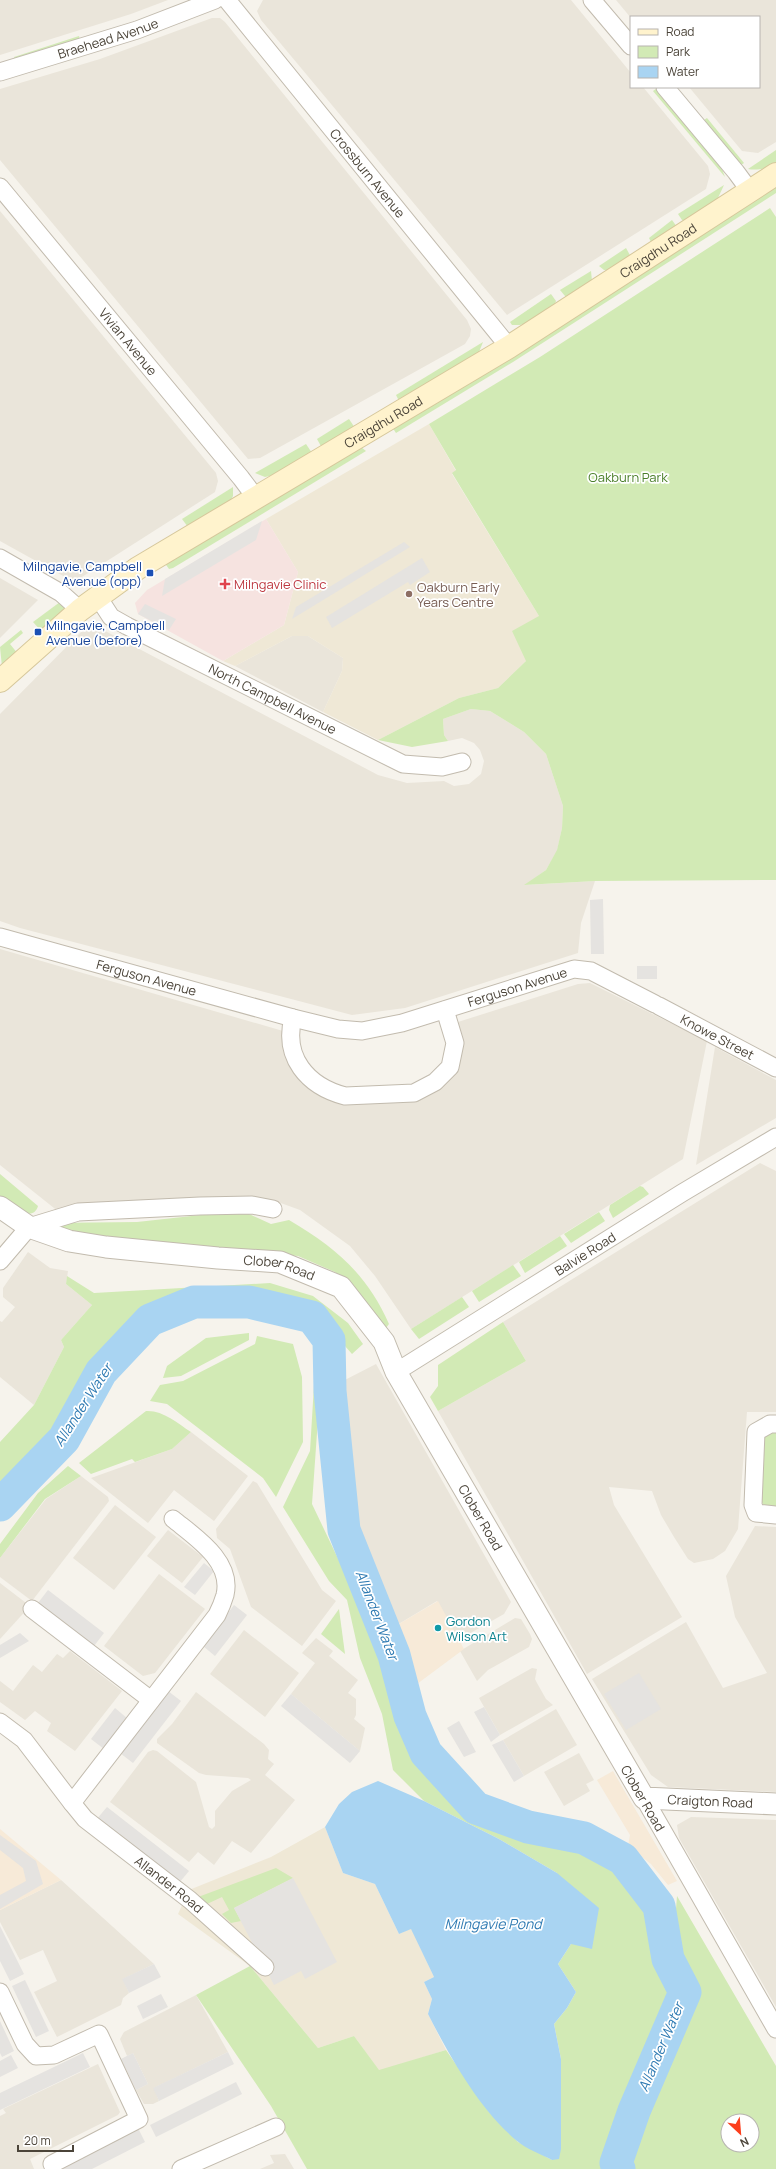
<svg xmlns="http://www.w3.org/2000/svg" width="776" height="2169" viewBox="0 0 776 2169" font-family="Manrope,sans-serif">
	<style>
		.residential { fill: #eae5da }
		.commercial { fill: #f7ead8 }
		.education { fill: #efe8d6 }
		.medical { fill: #f6e3e0 }
		.green { fill: #d2eab5; fill-rule: evenodd }
		.parking { fill: #e5e3e0 }
		.water { fill: #a9d4f2 }
		.lines { fill: none; stroke-linecap: round; stroke-linejoin: round }
		.river { stroke: #a9d4f2; stroke-width: 33 }
		.minor-casing { stroke: #c2bbae; stroke-width: 19 }
		.tertiary-casing { stroke: #c2bbae; stroke-width: 23 }
		.secondary-casing { stroke: #d6c79b; stroke-width: 24 }
		.minor { stroke: #fff; stroke-width: 17 }
		.tertiary { stroke: #fff; stroke-width: 21 }
		.secondary { stroke: #fff3cd; stroke-width: 22 }
		.transit-dot { fill: #1a4fb4; stroke: #fff; stroke-width: 1.5 }
		.health-dot { fill: #e0444e; stroke: #fff; stroke-width: 1.5 }
		.education-dot { fill: #8d6e63; stroke: #fff; stroke-width: 1.5 }
		.culture-dot { fill: #0f9aa8; stroke: #fff; stroke-width: 1.5 }
		.labels { text-anchor: middle; stroke-width: 3.5; stroke-linejoin: round; paint-order: stroke }
		.street-label { font-size: 13px; fill: #4b4439; stroke: #fff }
		.park-label { font-size: 13px; fill: #4a7f2a; stroke: #fff }
		.transit-label { font-size: 13px; fill: #164399; stroke: #fff; text-anchor: end }
		.health-label { font-size: 13px; fill: #be3a42; stroke: #fff; text-anchor: start }
		.education-label { font-size: 13px; fill: #785e54; stroke: #fff; text-anchor: start }
		.culture-label { font-size: 13px; fill: #0d838f; stroke: #fff; text-anchor: start }
		.water-label { font-size: 14px; font-style: italic; fill: #2e7ab2; stroke: #fff }
	</style>
	<rect width="100%" height="100%" fill="#f6f3ec"/>
	<!-- residential -->
	<g class="residential">
		<polygon points="0,0 168,0 131,14 0,55"/>
		<polygon points="263,0 571,0 631,73 631,87 643,87 708,166 710,174 706,189 507,315 261,20 257,11"/>
		<polygon points="616,0 776,0 776,142 758,153 742,151 689,87 759,87 759,17 631,18"/>
		<polygon points="212,18 220,18 225,22 467,320 471,329 470,336 465,344 260,458 248,459 0,160 0,89 100,59"/>
		<polygon points="0,211 216,473 218,481 215,492 74,582 0,541"/>
		<polygon points="0,578 38,600 0,638"/>
		<polygon points="90,623 378,775 407,783 444,781 454,786 469,784 481,774 484,761 480,750 474,743 462,738 448,741 444,735 443,719 471,709 490,711 524,732 546,754 563,806 562,828 557,851 546,870 525,885 595,881 581,923 578,953 405,1008 352,1015 20,928 0,921 0,714"/>
		<polygon points="292,636 308,636 343,658 342,671 323,712 235,666"/>
		<polygon points="0,949 283,1031 289,1057 301,1083 321,1095 424,1096 456,1073 463,1047 458,1022 578,984 590,983 707,1041 683,1159 411,1329 375,1276 350,1246 300,1210 278,1202 230,1202 59,1212 0,1165"/>
		<polygon points="715,1047 776,1080 776,1118 696,1165"/>
		<polygon points="760,1163 776,1171 776,1412 747,1412 738,1529 725,1551 713,1559 694,1563 688,1559 674,1537 661,1515 652,1491 609,1487 614,1505 682,1617 587,1674 438,1411 526,1361 503,1322"/>
		<polygon points="28,1252 50,1268 68,1271 66,1284 92,1305 61,1340 64,1347 34,1405 0,1377 0,1321 2,1322 15,1307 3,1297 3,1288"/>
		<polygon points="376,1364 511,1602 504,1614 458,1640 437,1601 392,1628 365,1568 348,1502 339,1383"/>
		<polygon points="191,1432 248,1476 214,1521 174,1490 148,1523 91,1478 172,1449"/>
		<polygon points="81,1476 108,1497 109,1501 32,1601 0,1577 0,1558 46,1499"/>
		<polygon points="253,1481 257,1483 322,1590 336,1601 302,1646 251,1607 230,1549 217,1538 216,1529"/>
		<polygon points="115,1505 156,1537 114,1590 73,1558"/>
		<polygon points="755,1526 776,1527 776,1792 668,1787 651,1775 592,1679 686,1622 723,1688 767,1673 735,1617 726,1576"/>
		<polygon points="168,1530 203,1557 182,1583 147,1556"/>
		<polygon points="159,1574 205,1609 155,1673 143,1676 104,1646"/>
		<polygon points="0,1583 30,1606 0,1639"/>
		<polygon points="515,1618 521,1619 530,1634 532,1639 529,1647 488,1670 477,1681 460,1651"/>
		<polygon points="244,1630 299,1673 265,1717 210,1674"/>
		<polygon points="316,1638 333,1651 329,1656 358,1680 348,1693 356,1699 356,1715 354,1719 365,1728 360,1751 291,1694 315,1663 302,1653"/>
		<polygon points="70,1651 122,1691 75,1751 47,1731 51,1723 35,1711 25,1720 0,1702 0,1681 13,1691 33,1665 42,1672 57,1654 63,1658"/>
		<polygon points="532,1668 537,1669 535,1679 537,1683 546,1699 553,1705 500,1735 479,1698"/>
		<polygon points="196,1692 264,1744 269,1750 268,1759 274,1764 265,1775 295,1800 251,1853 232,1841 214,1865 198,1852 189,1862 110,1802 148,1752 153,1750 157,1751 196,1782 209,1827 212,1829 215,1826 215,1811 232,1791 251,1780 248,1778 206,1775 199,1773 157,1743 157,1739 172,1724"/>
		<polygon points="556,1709 577,1745 524,1776 503,1740"/>
		<polygon points="579,1753 594,1780 586,1784 590,1791 564,1806 544,1772"/>
		<polygon points="691,1817 776,1820 776,2007 679,1838 677,1825"/>
		<polygon points="61,1880 154,1964 123,1979 129,1993 123,1998 121,2005 57,2037 34,1992 57,1981 43,1950 20,1960 0,1922 0,1910"/>
		<polygon points="196,1995 228,2052 154,2088 159,2101 153,2104 144,2104 136,2090 148,2084 133,2053 127,2056 120,2039 124,2032"/>
		<polygon points="98,2064 120,2112 118,2115 30,2159 34,2169 0,2169 0,2116 6,2113 3,2109"/>
		<polygon points="285,2154 294,2169 260,2169 274,2163 270,2155"/>
	</g>
	<!-- commercial -->
	<g class="commercial">
		<polygon points="438,1601 464,1649 417,1684 392,1628"/>
		<polygon points="613,1771 670,1869 677,1881 668,1885 651,1864 628,1846 630,1835 597,1780"/>
		<polygon points="0,1829 61,1880 0,1910"/>
	</g>
	<!-- education -->
	<g class="education">
		<polygon points="429,424 456,471 452,474 539,616 526,661 498,688 459,698 378,740 323,712 342,671 343,658 308,636 292,636 235,666 223,661 284,625 298,572 266,519"/>
		<polygon points="325,1827 343,1873 375,1884 399,1934 411,1928 434,1977 424,1982 432,1999 428,2014 446,2050 379,2071 354,2036 318,2048 250,1966 178,1914 189,1890 271,1857"/>
	</g>
	<!-- medical -->
	<polygon class="medical" points="266,519 298,572 284,625 223,661 138,614 135,603 147,590"/>
	<!-- green -->
	<g class="green">
		<polygon points="79,36 80,40 15,60 14,57"/>
		<polygon points="656,89 722,169 725,177 653,91"/>
		<polygon points="707,118 744,163 741,165 704,120"/>
		<path d="M776,150v12c-9,6 -17,9 -28,7z"/>
		<polygon points="776,184 776,193 513,362 396,433 392,427"/>
		<polygon points="724,185 717,200 686,221 682,220 678,214"/>
		<polygon points="770,208 776,217 776,880 595,881 524,885 546,870 557,850 562,828 563,806 546,754 524,732 490,711 471,709 443,719 444,735 448,741 412,747 378,740 459,698 498,688 526,661 512,631 539,616 452,473 456,470 429,424 540,357"/>
		<polygon points="672,220 677,227 652,244 649,238"/>
		<polygon points="626,248 631,257 610,270 604,270 599,266"/>
		<polygon points="591,271 592,281 568,297 565,296 560,290"/>
		<polygon points="551,294 556,301 554,306 527,323 520,325 512,325 510,322"/>
		<polygon points="483,342 479,352 469,360 399,401 396,395"/>
		<polygon points="349,419 355,428 322,448 317,439"/>
		<polygon points="306,444 312,453 274,475 265,477 255,473"/>
		<polygon points="361,447 366,451 173,568 169,569 164,562"/>
		<polygon points="233,487 233,496 229,504 188,527 182,519"/>
		<polygon points="60,602 65,607 63,612 42,632 33,622"/>
		<polygon points="21,630 23,633 10,644 18,654 2,667 0,647"/>
		<path d="M0,1174l38,32c-5,18 -30,-1 -38,-6z"/>
		<polygon points="640,1186 643,1187 649,1194 613,1218 609,1210 610,1205"/>
		<polygon points="599,1212 605,1221 571,1243 564,1234"/>
		<path d="M219,1213l30,1 22,10 18,-4c46,27 78,54 100,104l-3,4 -23,-30 -28,-26 -37,-16 -223,-21 -26,-12 88,-1z"/>
		<polygon points="560,1236 567,1246 525,1273 519,1262"/>
		<polygon points="513,1265 521,1276 479,1302 472,1291"/>
		<polygon points="67,1276 94,1293 270,1283 313,1296 348,1323 363,1344 352,1354 315,1312 251,1295 174,1298 128,1324 95,1370 60,1426 0,1491 0,1442 34,1405 64,1347 61,1340 92,1305 66,1284"/>
		<polygon points="462,1297 469,1307 419,1339 411,1329"/>
		<polygon points="503,1322 526,1361 438,1411 430,1397 438,1386 438,1365"/>
		<polygon points="249,1333 249,1340 181,1376 163,1378 167,1366 206,1338"/>
		<polygon points="257,1336 293,1344 302,1377 303,1442 276,1497 263,1478 167,1404 150,1401 160,1385 183,1381 255,1344"/>
		<polygon points="321,1376 312,1504 374,1634 410,1736 438,1780 474,1810 526,1833 583,1845 619,1870 649,1916 668,1991 607,2160 611,2169 307,2169 271,2106 196,1995 250,1966 318,2048 354,2036 379,2070 446,2050 489,2112 518,2142 552,2160 560,2098 561,2059 554,2024 567,2008 576,1992 558,1964 571,1944 557,1873 499,1839 424,1801 393,1770 382,1714 360,1658 347,1600 329,1581 283,1507 310,1451 314,1385"/>
		<path d="M146,1411c17,-1 31,12 45,21l-19,17 -37,13 -3,-3 -41,15 -12,-11z"/>
		<polygon points="770,1431 776,1432 776,1511 764,1506 759,1497 764,1436"/>
		<polygon points="68,1466 81,1476 45,1499 0,1558 0,1544 38,1493"/>
		<polygon points="339,1609 345,1654 321,1634"/>
		<polygon points="276,1868 293,1878 234,1908 241,1921 231,1923 222,1914 229,1910 222,1897 207,1904 198,1897"/>
		<path d="M677,1896l99,170v103h-149l60,-175 -14,-47zM728,2121h24v24h-24z"/>
	</g>
	<!-- parking -->
	<g class="parking">
		<polygon points="262,521 256,540 162,596 165,579"/>
		<polygon points="404,542 410,547 292,619 296,607"/>
		<polygon points="422,558 430,572 410,585 408,582 332,628 326,617"/>
		<polygon points="145,604 176,619 169,630 138,614"/>
		<polygon points="603,899 604,954 591,954 590,900"/>
		<rect x="637" y="966" width="20" height="13"/>
		<polygon points="204,1563 214,1571 195,1595 184,1587"/>
		<polygon points="48,1590 104,1633 94,1646 38,1603"/>
		<polygon points="234,1605 247,1615 215,1656 203,1646"/>
		<polygon points="20,1633 29,1641 0,1658 0,1645"/>
		<polygon points="639,1673 661,1709 626,1730 604,1694"/>
		<polygon points="168,1691 181,1701 133,1763 120,1753"/>
		<polygon points="291,1694 360,1751 350,1763 281,1706"/>
		<polygon points="484,1707 500,1735 491,1742 474,1712"/>
		<polygon points="115,1708 128,1719 104,1749 91,1739"/>
		<polygon points="459,1721 476,1752 464,1757 447,1728"/>
		<polygon points="503,1740 524,1776 514,1782 492,1745"/>
		<polygon points="107,1807 189,1871 179,1883 96,1820"/>
		<polygon points="0,1835 36,1861 43,1884 0,1909 0,1895 26,1881 23,1868 0,1850"/>
		<polygon points="293,1878 337,1962 305,1979 301,1971 274,1985 234,1908"/>
		<polygon points="0,1926 24,1974 10,1981 0,1961"/>
		<polygon points="154,1964 161,1977 129,1993 122,1979"/>
		<polygon points="25,1980 49,2031 36,2037 12,1986"/>
		<polygon points="161,1994 168,2007 143,2019 137,2006"/>
		<polygon points="0,2021 14,2051 2,2057 0,2053"/>
		<polygon points="228,2052 234,2064 159,2101 153,2088"/>
		<polygon points="83,2053 90,2067 0,2110 0,2093"/>
		<polygon points="133,2053 148,2084 136,2090 121,2059"/>
		<polygon points="11,2055 18,2068 0,2077 0,2061"/>
		<polygon points="236,2082 242,2094 156,2137 150,2125"/>
		<polygon points="138,2128 145,2142 92,2169 58,2169"/>
	</g>
	<!-- water -->
	<path class="water" d="M378,1781l46,20 75,38 58,34 42,35 -7,41 -21,-5 -13,20 18,28 -9,16 -13,16 7,35v90l-2,10 -7,1c-11,-6 -26,-11 -35,-19 -38,-32 -67,-84 -89,-127l4,-15 -8,-17 10,-5 -23,-48 -12,5 -24,-50 -32,-11 -18,-46 14,-23 13,-12z"/>
	<g class="lines">
		<!-- river -->
		<polyline class="river" points="0,1505 64,1439 101,1372 150,1320 194,1302 249,1302 312,1317 329,1340 330,1391 344,1530 394,1655 410,1716 426,1753 476,1808 528,1827 584,1838 623,1859 659,1906 668,1959 685,1992 634,2111 616,2163 619,2169"/>
		<!-- minor casing -->
		<g class="minor-casing">
			<g id="minor">
				<path id="s1" d="M227,0l282,347"/>
				<polyline points="592,0 631,46"/>
				<path id="s2" d="M0,72l137,-42 78,-30"/>
				<polyline points="665,87 736,172 750,191"/>
				<path id="s3" d="M0,187l241,291 15,20"/>
				<polyline points="0,558 61,593 80,610"/>
				<path id="s4" d="M98,597l13,20 16,9 276,138 39,3 20,-5"/>
				<path id="s5" d="M0,937l293,81 45,11 24,2 40,-8 172,-54 17,2 64,33"/>
				<path id="s6" d="M659,1006l117,62"/>
				<path d="M293,1018c-10,39 14,68 52,78l69,-3 21,-11 15,-15 5,-24 -10,-33"/>
				<polyline points="0,1261 29,1227 78,1212 200,1206 252,1205 273,1209"/>
				<path id="s7" d="M396,1372l286,-179 94,-56"/>
				<polyline points="776,1424 770,1424 756,1432 753,1505 756,1513 776,1515"/>
				<polyline points="32,1609 151,1700"/>
				<path d="M0,1722l24,18 48,63 145,-188c3,-6 6,-13 8,-20 8,-34 -30,-58 -52,-76"/>
				<polyline points="644,1798 776,2029"/>
				<path id="s8" d="M72,1803l13,16 105,81 75,67"/>
				<polyline points="0,1992 25,2044 36,2056 54,2055 99,2034 139,2119 52,2164"/>
				<polyline points="181,2169 276,2127"/>
			</g>
		</g>
		<!-- tertiary casing -->
		<g class="tertiary-casing">
			<g id="tertiary">
				<path id="s9" d="M0,1207l29,20 40,14 37,6 112,11 62,4 61,25 43,55 12,30 248,426 132,6"/>
			</g>
		</g>
		<!-- secondary casing -->
		<g class="secondary-casing">
			<g id="secondary">
				<path id="s10" d="M0,681l80,-71 58,-42 371,-221 267,-173"/>
			</g>
		</g>
		<!-- minor -->
		<use href="#minor" class="minor"/>
		<!-- tertiary -->
		<use href="#tertiary" class="tertiary"/>
		<!-- secondary -->
		<use href="#secondary" class="secondary"/>
	</g>
	<!-- markers -->
	<g class="transit-dot">
		<rect x="146" y="569" width="8" height="8" rx="2"/>
		<rect x="34" y="628" width="8" height="8" rx="2"/>
	</g>
	<path class="health-dot" d="M223 578h4v4h4v4h-4v4h-4v-4h-4v-4h4z"/>
	<circle class="education-dot" cx="409" cy="594" r="4"/>
	<circle class="culture-dot" cx="438" cy="1628" r="4"/>
	<g class="labels">
		<!-- street labels -->
		<g class="street-label">
			<text dy="5" stroke="none"><textPath href="#s2" startOffset="113">Braehead Avenue</textPath></text>
			<text dy="5" stroke="none"><textPath href="#s1" startOffset="223">Crossburn Avenue</textPath></text>
			<text dy="5" stroke="none"><textPath href="#s10" startOffset="788">Craigdhu Road</textPath></text>
			<text dy="5" stroke="none"><textPath href="#s3" startOffset="201">Vivian Avenue</textPath></text>
			<text dy="5" stroke="none"><textPath href="#s10" startOffset="464">Craigdhu Road</textPath></text>
			<text dy="5" stroke="none"><textPath href="#s4" startOffset="205">North Campbell Avenue</textPath></text>
			<text dy="5" stroke="none"><textPath href="#s5" startOffset="152">Ferguson Avenue</textPath></text>
			<text dy="5" stroke="none"><textPath href="#s5" startOffset="536">Ferguson Avenue</textPath></text>
			<text dy="5" stroke="none"><textPath href="#s6" startOffset="66">Knowe Street</textPath></text>
			<text dy="5" stroke="none"><textPath href="#s7" startOffset="223">Balvie Road</textPath></text>
			<text dy="5" stroke="none"><textPath href="#s9" startOffset="290">Clober Road</textPath></text>
			<text dy="5" stroke="none"><textPath href="#s9" startOffset="626">Clober Road</textPath></text>
			<text transform="translate(643 1798) rotate(60)" y="5">Clober Road</text>
			<text dy="5" stroke="none"><textPath href="#s9" startOffset="1017">Craigton Road</textPath></text>
			<text dy="5" stroke="none"><textPath href="#s8" startOffset="127">Allander Road</textPath></text>
		</g>
		<!-- park labels -->
		<g class="park-label">
			<text x="628" y="482">Oakburn Park</text>
		</g>
		<!-- transit labels -->
		<g class="transit-label">
			<text x="142" y="571">Milngavie, Campbell<tspan x="142" dy="15">Avenue (opp)</tspan></text>
			<text x="46" y="630" text-anchor="start">Milngavie, Campbell<tspan x="46" dy="15">Avenue (before)</tspan></text>
		</g>
		<!-- health labels -->
		<g class="health-label">
			<text x="234" y="589">Milngavie Clinic</text>
		</g>
		<!-- education labels -->
		<g class="education-label">
			<text x="417" y="592">Oakburn Early<tspan x="417" dy="15">Years Centre</tspan></text>
		</g>
		<!-- culture labels -->
		<g class="culture-label">
			<text x="446" y="1626">Gordon<tspan x="446" dy="15">Wilson Art</tspan></text>
		</g>
		<!-- water labels -->
		<g class="water-label">
			<text transform="translate(83 1405) rotate(-57)" y="5">Allander Water</text>
			<text transform="translate(377 1615) rotate(69)" y="5">Allander Water</text>
			<text x="493" y="1929">Milngavie Pond</text>
			<text transform="translate(661 2047) rotate(-67)" y="5">Allander Water</text>
		</g>
	</g>
	<!-- legend -->
	<rect x="630" y="16" width="130" height="72" fill="#ffffff" stroke="#b7b4b0"/>
	<rect x="638" y="29" width="20" height="6" fill="#fff3cd" stroke="#b7b4b0"/>
	<text x="666" y="36" font-size="12" fill="#4b4439">Road</text>
	<rect x="638" y="46" width="20" height="12" fill="#d2eab5" stroke="#b7b4b0"/>
	<text x="666" y="56" font-size="12" fill="#4b4439">Park</text>
	<rect x="638" y="66" width="20" height="12" fill="#a9d4f2" stroke="#b7b4b0"/>
	<text x="666" y="76" font-size="12" fill="#4b4439">Water</text>
	<!-- north arrow -->
	<g transform="translate(740 2133) rotate(154)"><circle r="19" fill="#ffffff" stroke="#b7b4b0"/>
	<path d="M0-3L7 15L0 10L-7 15Z" fill="#fc3f1d"/>
	<text y="-6" font-size="11" font-weight="bold" text-anchor="middle" fill="#4b4439">N</text>
	</g>
	<!-- scale -->
	<path d="M18 2145v6h55v-6" fill="none" stroke="#4b4439" stroke-width="2"/>
	<text x="24" y="2145" font-size="12" fill="#4b4439" stroke="#ffffff" stroke-width="3" paint-order="stroke">20 m</text>
</svg>
